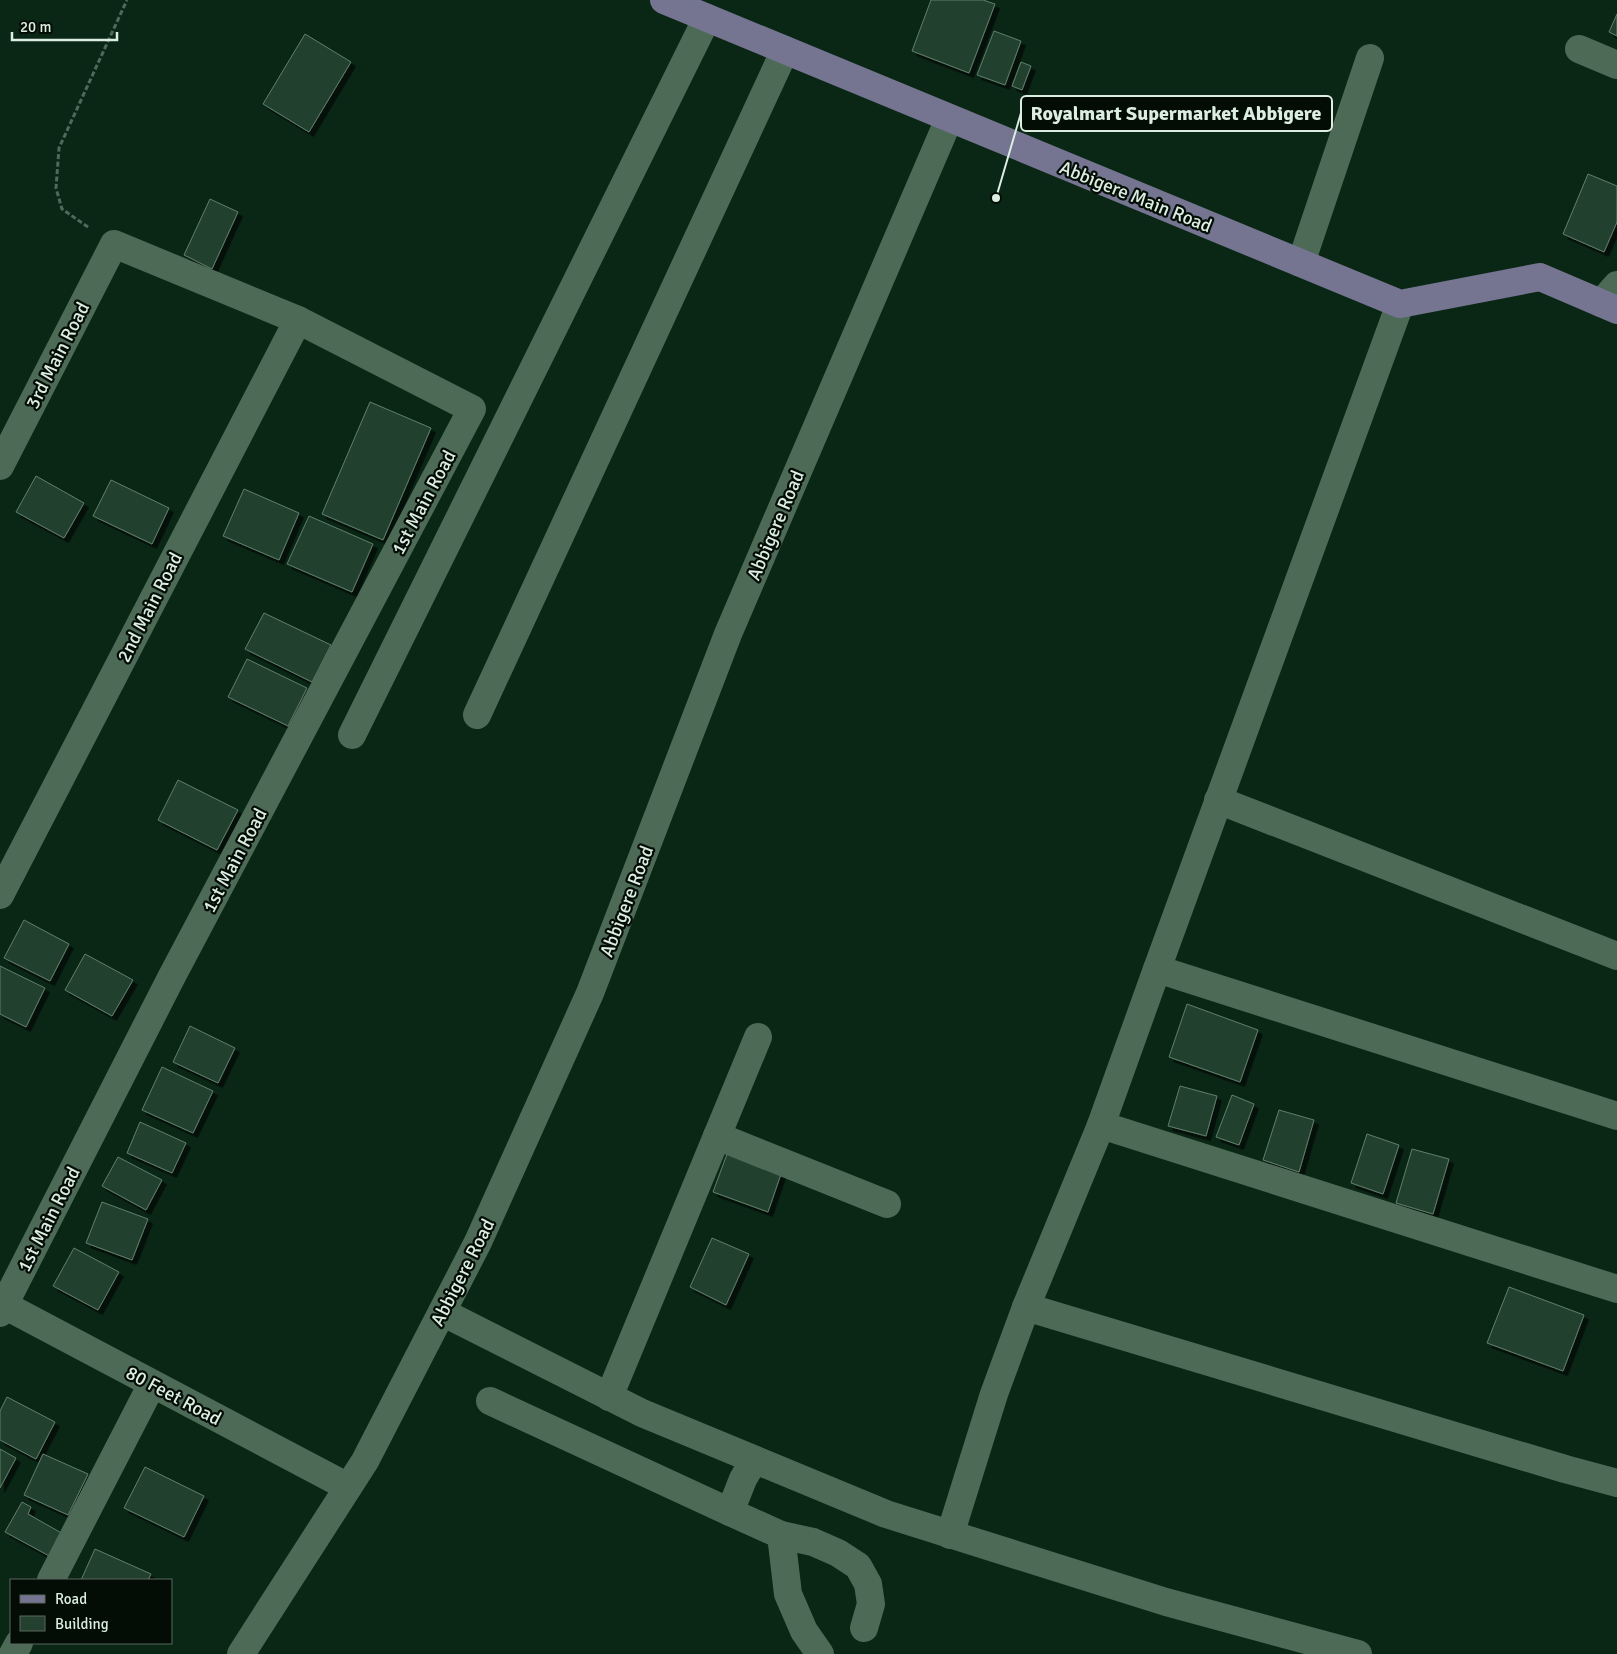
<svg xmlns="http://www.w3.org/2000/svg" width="1617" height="1654" viewBox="0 0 1617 1654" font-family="Signika,sans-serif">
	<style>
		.building { fill: #24412f; stroke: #607f6a; filter: url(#shadow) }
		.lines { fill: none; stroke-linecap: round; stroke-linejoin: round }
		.path { stroke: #50695a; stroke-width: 3; stroke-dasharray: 5 2.5; stroke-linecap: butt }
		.minor { stroke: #4c6a56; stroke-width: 28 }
		.major { stroke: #757591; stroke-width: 28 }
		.labels { text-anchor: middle; stroke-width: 4.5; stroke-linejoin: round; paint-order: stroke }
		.street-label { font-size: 19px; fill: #dcede1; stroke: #030d06 }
		.leader { fill: none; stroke: #dcede1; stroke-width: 2 }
		.callout-dot { fill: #dcede1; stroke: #030d06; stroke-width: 2 }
		.callout { fill: #030d06; stroke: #dcede1; stroke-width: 2 }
		.callout-label { font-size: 20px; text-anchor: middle; font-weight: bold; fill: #dcede1 }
	</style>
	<defs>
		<filter id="shadow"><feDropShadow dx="4.5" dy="4.5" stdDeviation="0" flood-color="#0009"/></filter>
	</defs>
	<rect width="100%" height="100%" fill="#0a2716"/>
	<!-- building -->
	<g class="building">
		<polygon points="931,0 983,0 995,4 969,73 912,51"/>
		<polygon points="1617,14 1617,36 1609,32"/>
		<polygon points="994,31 1021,41 1005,85 977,75"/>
		<polygon points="305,34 351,62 309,132 263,104"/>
		<polygon points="1021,62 1031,66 1022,90 1012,86"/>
		<polygon points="1588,174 1617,186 1617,222 1604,252 1563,234"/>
		<polygon points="210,199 238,212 212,269 184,255"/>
		<polygon points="370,402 431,428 383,540 322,514"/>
		<polygon points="36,476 84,503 64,538 16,512"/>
		<polygon points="111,480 169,508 152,544 93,516"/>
		<polygon points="244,489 299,513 279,560 223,536"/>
		<polygon points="309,516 373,544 352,592 287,564"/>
		<polygon points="264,613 331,645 312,682 245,649"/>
		<polygon points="247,659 307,688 288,726 228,697"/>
		<polygon points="178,780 238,810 217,850 158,820"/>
		<polygon points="24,920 69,944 50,981 4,958"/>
		<polygon points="85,954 133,980 112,1016 65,990"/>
		<polygon points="0,966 45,988 26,1027 0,1014"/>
		<polygon points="1187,1004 1258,1030 1240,1082 1169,1057"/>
		<polygon points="190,1026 235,1048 218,1083 173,1062"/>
		<polygon points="162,1067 213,1091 193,1133 142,1110"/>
		<polygon points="1180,1086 1217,1096 1206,1136 1168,1126"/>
		<polygon points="1232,1095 1254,1104 1239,1145 1216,1137"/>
		<polygon points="1279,1110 1314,1120 1299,1172 1263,1160"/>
		<polygon points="140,1122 186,1143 172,1173 127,1153"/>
		<polygon points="1367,1134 1399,1145 1383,1194 1351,1183"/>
		<polygon points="1412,1149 1449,1159 1433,1214 1396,1203"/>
		<polygon points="727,1154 781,1174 768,1212 713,1192"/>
		<polygon points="118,1157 162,1180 146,1210 102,1186"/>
		<polygon points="102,1202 148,1219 132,1260 86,1243"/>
		<polygon points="712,1238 749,1254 726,1305 690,1287"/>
		<polygon points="74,1248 119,1272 98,1310 53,1286"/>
		<polygon points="1509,1287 1584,1315 1563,1371 1487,1343"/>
		<polygon points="7,1397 55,1422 36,1459 0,1440 0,1411"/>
		<polygon points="0,1449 16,1458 0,1488"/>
		<polygon points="43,1454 88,1474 68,1515 24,1495"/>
		<polygon points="145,1467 204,1496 184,1537 124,1508"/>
		<polygon points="22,1502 31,1507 28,1514 65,1535 53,1558 5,1532"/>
		<polygon points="95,1549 151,1574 148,1580 81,1580"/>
	</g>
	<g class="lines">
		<!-- path -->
		<polyline class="path" points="88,227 62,209 56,188 59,148 127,0"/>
		<!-- minor -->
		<g class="minor">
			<polyline points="1579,49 1617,65"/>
			<polyline points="1301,263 1370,58"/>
			<polyline points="1601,303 1617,285"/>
			<polyline points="0,466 114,244 298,320 472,409 171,978 0,1313"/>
			<polyline points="477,715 785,50"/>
			<polyline points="352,735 707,18"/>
			<polyline points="1218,800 1617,956"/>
			<polyline points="0,895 298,320"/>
			<polyline points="1157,969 1400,304"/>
			<polyline points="1617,1116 1157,969 1101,1125 1617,1289"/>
			<polyline points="717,1136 887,1204"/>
			<polyline points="0,1303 348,1487"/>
			<polyline points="1026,1307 1565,1469 1617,1483"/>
			<polyline points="442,1312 642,1413 886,1514 1166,1602 1358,1654"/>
			<polyline points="609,1397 758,1037"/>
			<polyline points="490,1401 730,1512 743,1479 754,1460"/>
			<polyline points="730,1512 781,1535 813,1542 838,1553 858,1566 868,1584 871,1604 864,1628"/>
			<polyline points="781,1535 788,1594 804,1631 820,1654"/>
			<polyline points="950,1535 994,1394 1026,1307 1101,1125"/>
			<polyline points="51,1580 152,1384"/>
			<polyline points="13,1654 19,1643"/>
			<polyline points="241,1654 365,1461 478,1242 590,993 728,634 949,119"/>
		</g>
		<!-- major -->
		<polyline class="major" points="664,0 1400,304 1540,277 1617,310"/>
	</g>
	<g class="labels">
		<!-- street labels -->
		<g class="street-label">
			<text transform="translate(1136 196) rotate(22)" y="7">Abbigere Main Road</text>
			<text transform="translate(57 355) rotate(-63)" y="7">3rd Main Road</text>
			<text transform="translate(423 502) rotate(-62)" y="7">1st Main Road</text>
			<text transform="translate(775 525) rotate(-67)" y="7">Abbigere Road</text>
			<text transform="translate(149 607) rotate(-63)" y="7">2nd Main Road</text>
			<text transform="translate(234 860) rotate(-62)" y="7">1st Main Road</text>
			<text transform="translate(626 901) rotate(-69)" y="7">Abbigere Road</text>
			<text transform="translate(48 1219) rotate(-63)" y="7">1st Main Road</text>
			<text transform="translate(462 1272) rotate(-63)" y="7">Abbigere Road</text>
			<text transform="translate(174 1395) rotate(28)" y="7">80 Feet Road</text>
		</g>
	</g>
	<!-- callouts -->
	<path class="leader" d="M996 198L1021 113"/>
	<circle class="callout-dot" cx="996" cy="198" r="5"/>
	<rect class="callout" x="1021" y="96" width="311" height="35" rx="5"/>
	<g class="callout-label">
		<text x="1176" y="120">Royalmart Supermarket Abbigere</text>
	</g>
	<!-- legend -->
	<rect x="10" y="1579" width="162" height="65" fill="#030d06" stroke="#5a675e"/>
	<rect x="20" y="1595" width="25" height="8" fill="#757591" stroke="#5a675e"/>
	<text x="55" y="1604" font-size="15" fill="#dcede1">Road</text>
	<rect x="20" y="1616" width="25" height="15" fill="#24412f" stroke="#5a675e"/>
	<text x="55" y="1629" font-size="15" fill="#dcede1">Building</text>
	<!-- scale -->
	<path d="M12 32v8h105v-8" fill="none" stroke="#dcede1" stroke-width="2.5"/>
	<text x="20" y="32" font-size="15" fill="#dcede1" stroke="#030d06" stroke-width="4" paint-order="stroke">20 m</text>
</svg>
